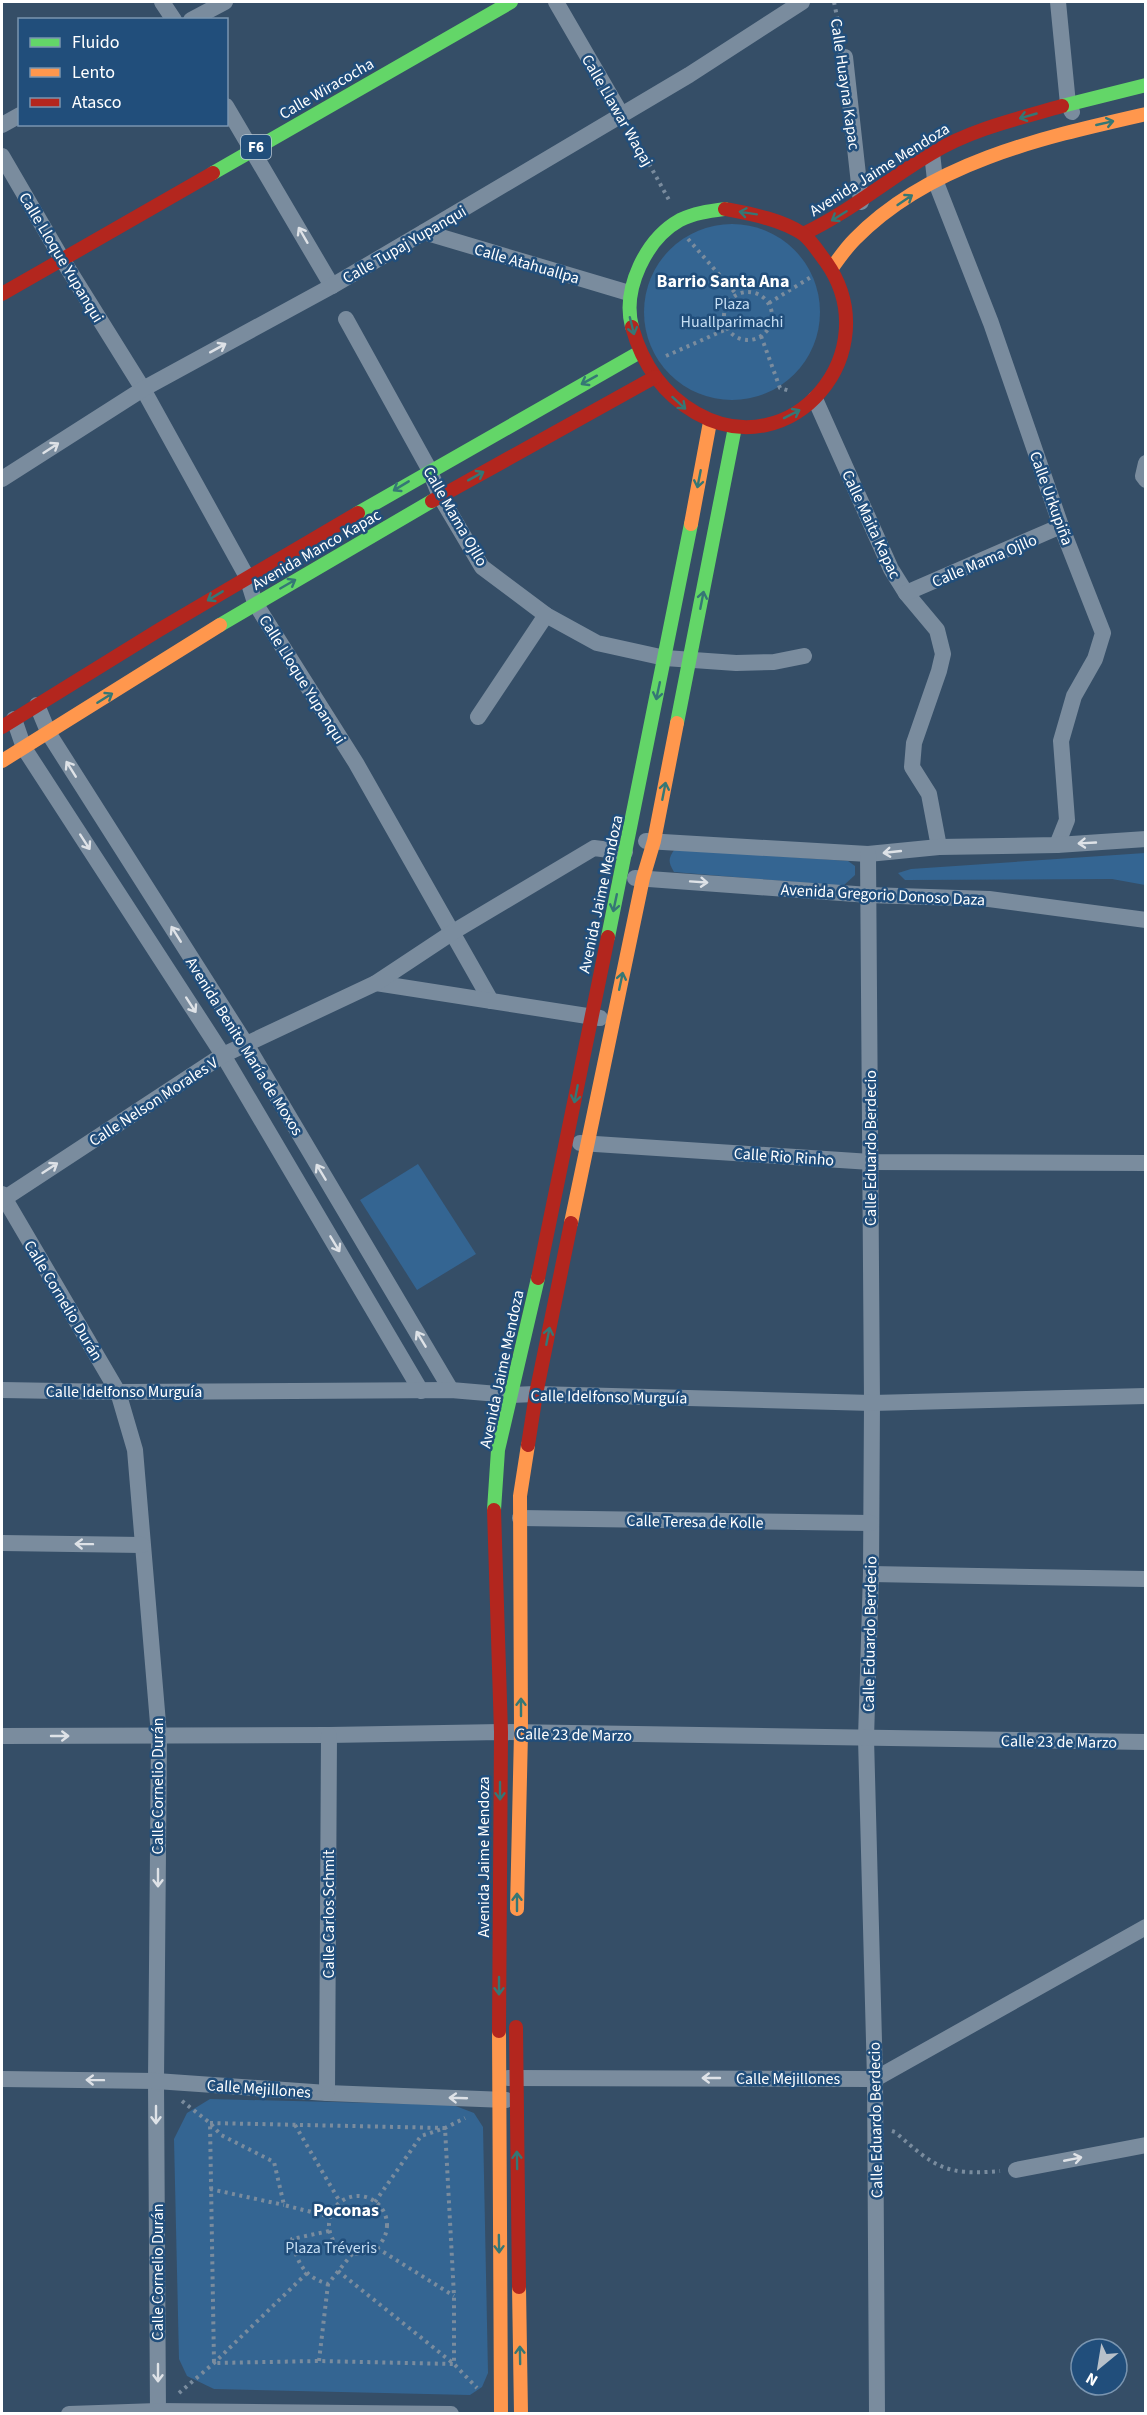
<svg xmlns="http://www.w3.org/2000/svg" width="1147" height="2415" viewBox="0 0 1147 2415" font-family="'Source Sans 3',sans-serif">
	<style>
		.green { fill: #346592 }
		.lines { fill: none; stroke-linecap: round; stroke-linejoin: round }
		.path { stroke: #7a8c9e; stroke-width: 4; stroke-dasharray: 3 4.5; stroke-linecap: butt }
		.street { stroke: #7a8c9e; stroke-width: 16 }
		.fast { stroke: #63d668; stroke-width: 14 }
		.slow { stroke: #ff974d; stroke-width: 14 }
		.jam { stroke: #b3261e; stroke-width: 14 }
		.oneway { stroke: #357775 }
		.oneway2 { stroke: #dee2e7 }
		.labels { text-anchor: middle; stroke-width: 5; stroke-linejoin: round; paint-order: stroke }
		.shield { fill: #214e7b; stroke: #bccad7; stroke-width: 1.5 }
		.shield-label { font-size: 15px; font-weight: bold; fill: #fff }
		.street-label { font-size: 16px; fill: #fff; stroke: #214e7b }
		.park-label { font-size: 16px; fill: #c7dff4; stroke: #214e7b }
		.neighbourhood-label { font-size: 18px; font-weight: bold; fill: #fff; stroke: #214e7b }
	</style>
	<rect width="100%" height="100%" fill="#354e67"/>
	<!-- green -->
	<g class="green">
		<circle cx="732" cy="312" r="88"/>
		<path d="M675,849l173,12 7,5v9l-12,11 -169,-14c-6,-10 -6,-14 1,-23z"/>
		<polygon points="1145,853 1145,885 1112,879 905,880 898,873 911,869"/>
		<polygon points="418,1164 476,1254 417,1290 360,1200"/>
		<polygon points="210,2099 453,2105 474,2113 483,2127 488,2373 482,2387 470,2395 214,2389 187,2376 179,2359 174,2139 187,2113"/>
	</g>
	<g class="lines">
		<!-- path -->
		<g class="path">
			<polyline points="834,2 842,41"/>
			<polyline points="631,131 669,200"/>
			<polyline points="688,239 737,295"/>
			<circle cx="748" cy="316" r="24"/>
			<polyline points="769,303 811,277"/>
			<polyline points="761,336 780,388 790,391"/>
			<polyline points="666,356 729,328"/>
			<polyline points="182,2101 210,2123 221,2135 274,2162 284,2205 331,2217"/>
			<polygon points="210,2123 445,2128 454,2296 454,2364 319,2361 214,2363"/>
			<polyline points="295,2125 340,2202"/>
			<path d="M892,2131l3,1c40,35 50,44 105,39"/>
			<polyline points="210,2189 284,2205"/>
			<circle cx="358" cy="2225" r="29"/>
			<polyline points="375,2202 421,2136 445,2128 465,2118"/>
			<path d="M329,2231l-37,8c5,24 12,38 36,45l24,-30"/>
			<polyline points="377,2248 454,2296"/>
			<polyline points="338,2271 454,2364 477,2388"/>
			<polyline points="319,2361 328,2284"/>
			<polyline points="179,2393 214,2363 307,2273"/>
		</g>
		<!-- street -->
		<g class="street">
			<polyline points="162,2 174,20"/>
			<polyline points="556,2 621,114"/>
			<polyline points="1058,2 1068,104 1072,112"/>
			<polyline points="191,20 225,2"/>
			<polyline points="845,57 861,202"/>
			<polyline points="226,106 332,286"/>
			<polyline points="2,125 20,115"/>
			<polyline points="932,153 935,180 991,323 1061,526 1103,633 1095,659 1074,696 1061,741 1067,820 1057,845"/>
			<polyline points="2,156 62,259 143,389 247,577 255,603 356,763 491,1001"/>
			<polyline points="424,232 629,293"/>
			<polyline points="346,319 429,469 440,496 482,567 546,615 597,643 665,658 736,663 774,662 804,656"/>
			<polyline points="815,399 891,569 906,593 937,630 943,654 939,671 914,743 912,767 929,794 939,847"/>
			<polyline points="1146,463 1143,476 1146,480"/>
			<polyline points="2,479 143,389 332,286 424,232 689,75 802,2"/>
			<polyline points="906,593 1061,526"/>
			<polyline points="37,705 49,734 246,1044 451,1390"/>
			<polyline points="478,717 546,615"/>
			<polyline points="14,719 24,748 223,1055 421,1391"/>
			<polyline points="646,841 868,854 939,847 1057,845 1146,839"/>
			<polyline points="868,854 872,1403 871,1574 866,1738 875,2079 877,2414"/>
			<polyline points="635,878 869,895 989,899 1146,920"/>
			<polyline points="376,983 600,1018"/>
			<polyline points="580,1143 871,1162 1146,1163"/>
			<polyline points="2,1194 118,1392 135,1450 159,1735 156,2081 158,2414"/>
			<polyline points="2,1200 223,1055 376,983 453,932 594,848 625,852"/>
			<polyline points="2,1390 118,1392 451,1390 510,1395 536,1394 872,1403 1146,1396"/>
			<polyline points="520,1518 871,1523"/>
			<polyline points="2,1543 142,1545"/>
			<polyline points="871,1574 1146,1579"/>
			<polyline points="2,1736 329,1735 501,1732 1146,1742"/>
			<polyline points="508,2078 875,2079 1146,1927"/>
			<polyline points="2,2079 156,2081 327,2093 506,2100"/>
			<polyline points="327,2093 329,1735"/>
			<polyline points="1016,2170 1146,2145"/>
			<polyline points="69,2414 158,2411 451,2414"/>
		</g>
		<!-- fast -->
		<g class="fast">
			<polyline points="1062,106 1146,85"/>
			<polyline points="213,173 511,2"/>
			<path d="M632,327c-10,-38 14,-88 48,-107 14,-7 30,-9 45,-11"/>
			<polyline points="358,513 640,352"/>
			<polyline points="220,625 432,501"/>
			<polyline points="677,723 735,427"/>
			<polyline points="608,937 691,524"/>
			<polyline points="494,1510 498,1450 538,1278"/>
		</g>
		<!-- slow -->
		<g class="slow">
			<path d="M832,268c7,-10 14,-20 23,-29 75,-77 190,-102 291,-125"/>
			<polyline points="691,524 710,422"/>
			<polyline points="2,761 220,625"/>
			<polyline points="571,1223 643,878 654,841 677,723"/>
			<polyline points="517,1909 521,1733 520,1496 528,1445"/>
			<polyline points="499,2031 501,2414"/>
			<polyline points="519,2287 521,2414"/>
		</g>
		<!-- jam -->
		<g class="jam">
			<path d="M803,234c47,-22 85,-55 129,-81 40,-24 85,-34 130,-47"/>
			<polyline points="2,294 213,173"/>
			<path d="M632,327c10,36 31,67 64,86 96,55 193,-62 130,-151 -7,-9 -14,-21 -23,-28 -23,-15 -52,-20 -78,-25"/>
			<polyline points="432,501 655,377"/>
			<polyline points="2,727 159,630 358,513"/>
			<polyline points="538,1278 608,937"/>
			<polyline points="528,1445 536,1394 571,1223"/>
			<polyline points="494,1510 501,1732 499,2031"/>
			<polyline points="516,2027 519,2287"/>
		</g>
	</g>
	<!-- one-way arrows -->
	<defs><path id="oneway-shaft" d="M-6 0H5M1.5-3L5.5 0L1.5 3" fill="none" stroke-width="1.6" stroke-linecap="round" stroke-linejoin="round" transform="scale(1.5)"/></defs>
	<g class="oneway">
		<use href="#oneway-shaft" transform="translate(1028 116) rotate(164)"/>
		<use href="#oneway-shaft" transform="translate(1105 123) rotate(-13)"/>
		<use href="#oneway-shaft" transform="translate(905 200) rotate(-34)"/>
		<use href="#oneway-shaft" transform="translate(748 213) rotate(-171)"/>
		<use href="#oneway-shaft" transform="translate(839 216) rotate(148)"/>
		<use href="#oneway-shaft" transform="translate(632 326) rotate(76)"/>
		<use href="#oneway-shaft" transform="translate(589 380) rotate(151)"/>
		<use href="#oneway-shaft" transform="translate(679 403) rotate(42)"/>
		<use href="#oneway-shaft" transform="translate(792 414) rotate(-27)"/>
		<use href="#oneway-shaft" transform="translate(476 476) rotate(-29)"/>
		<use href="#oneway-shaft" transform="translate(699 479) rotate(101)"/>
		<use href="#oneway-shaft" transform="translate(401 486) rotate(149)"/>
		<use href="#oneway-shaft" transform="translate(288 584) rotate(-30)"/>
		<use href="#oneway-shaft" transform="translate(215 596) rotate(149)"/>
		<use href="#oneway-shaft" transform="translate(702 600) rotate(-79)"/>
		<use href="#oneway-shaft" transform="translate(658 691) rotate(102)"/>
		<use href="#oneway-shaft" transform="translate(105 698) rotate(-32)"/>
		<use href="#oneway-shaft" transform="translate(664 791) rotate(-79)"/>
		<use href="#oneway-shaft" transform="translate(615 903) rotate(102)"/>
		<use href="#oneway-shaft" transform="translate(621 981) rotate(-78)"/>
		<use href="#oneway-shaft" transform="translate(576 1094) rotate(101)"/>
		<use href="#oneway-shaft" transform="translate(548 1336) rotate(-79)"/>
		<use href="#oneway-shaft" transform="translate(521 1707) rotate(-90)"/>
		<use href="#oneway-shaft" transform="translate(500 1791) rotate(90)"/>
		<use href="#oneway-shaft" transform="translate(517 1902) rotate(-90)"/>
		<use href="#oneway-shaft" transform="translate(499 1986) rotate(90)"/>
		<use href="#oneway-shaft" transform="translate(517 2160) rotate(-91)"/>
		<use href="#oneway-shaft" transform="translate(499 2244) rotate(89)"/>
		<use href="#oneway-shaft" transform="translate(520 2355) rotate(-91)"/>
	</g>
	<g class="oneway2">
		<use href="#oneway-shaft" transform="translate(303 235) rotate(-120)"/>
		<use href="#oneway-shaft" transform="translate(218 348) rotate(-29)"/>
		<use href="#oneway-shaft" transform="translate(51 448) rotate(-33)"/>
		<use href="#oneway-shaft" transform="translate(71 769) rotate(-122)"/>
		<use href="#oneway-shaft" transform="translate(85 842) rotate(57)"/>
		<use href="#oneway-shaft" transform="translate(1087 843) rotate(177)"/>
		<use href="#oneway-shaft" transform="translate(892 852) rotate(174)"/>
		<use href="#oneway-shaft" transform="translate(699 882) rotate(4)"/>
		<use href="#oneway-shaft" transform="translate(176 934) rotate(-122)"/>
		<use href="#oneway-shaft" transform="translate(191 1005) rotate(57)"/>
		<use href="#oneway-shaft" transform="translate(50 1168) rotate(-33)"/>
		<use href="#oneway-shaft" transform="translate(321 1172) rotate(-121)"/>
		<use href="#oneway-shaft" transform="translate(335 1244) rotate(59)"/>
		<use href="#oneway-shaft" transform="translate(421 1339) rotate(-121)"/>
		<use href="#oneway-shaft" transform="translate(84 1544) rotate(-179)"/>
		<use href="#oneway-shaft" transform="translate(60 1736)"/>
		<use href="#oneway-shaft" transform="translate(158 1878) rotate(90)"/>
		<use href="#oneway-shaft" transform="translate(711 2078) rotate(-180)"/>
		<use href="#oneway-shaft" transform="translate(95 2080) rotate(-179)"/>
		<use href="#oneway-shaft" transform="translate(458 2098) rotate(-178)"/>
		<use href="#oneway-shaft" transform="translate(156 2115) rotate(90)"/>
		<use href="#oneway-shaft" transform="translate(1073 2159) rotate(-11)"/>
		<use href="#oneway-shaft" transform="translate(158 2373) rotate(90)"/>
	</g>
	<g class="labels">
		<!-- shield labels -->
		<rect class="shield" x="241" y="135" width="30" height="24" rx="4.5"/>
		<g class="shield-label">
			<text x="256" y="152">F6</text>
		</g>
		<!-- street labels -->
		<g class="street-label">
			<text transform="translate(846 84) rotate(82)" y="6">Calle Huayna Kapac</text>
			<text transform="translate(326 88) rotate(-30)" y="6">Calle Wiracocha</text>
			<text transform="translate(618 110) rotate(60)" y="6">Calle Llawar Waqaj</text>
			<text transform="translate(879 169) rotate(-32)" y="6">Avenida Jaime Mendoza</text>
			<text transform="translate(404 244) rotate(-30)" y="6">Calle Tupaj Yupanqui</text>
			<text transform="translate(62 257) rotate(59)" y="6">Calle Lloque Yupanqui</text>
			<text transform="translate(527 263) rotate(16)" y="6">Calle Atahuallpa</text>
			<text transform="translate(1052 498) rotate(70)" y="6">Calle Urkupiña</text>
			<text transform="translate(456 516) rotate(60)" y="6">Calle Mama Ojllo</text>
			<text transform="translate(872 524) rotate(65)" y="6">Calle Maita Kapac</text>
			<text transform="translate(316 549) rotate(-30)" y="6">Avenida Manco Kapac</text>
			<text transform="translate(984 560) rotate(-23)" y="6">Calle Mama Ojllo</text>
			<text transform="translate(303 679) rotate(58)" y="6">Calle Lloque Yupanqui</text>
			<text transform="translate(600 894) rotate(-78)" y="6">Avenida Jaime Mendoza</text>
			<text transform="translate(883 894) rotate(3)" y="6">Avenida Gregorio Donoso Daza</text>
			<text transform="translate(245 1046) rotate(58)" y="6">Avenida Benito María de Moxos</text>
			<text transform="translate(153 1101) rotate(-33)" y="6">Calle Nelson Morales V</text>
			<text transform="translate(870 1148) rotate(-90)" y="6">Calle Eduardo Berdecio</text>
			<text transform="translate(784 1156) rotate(4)" y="6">Calle Rio Rinho</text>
			<text transform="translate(64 1300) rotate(59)" y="6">Calle Cornelio Durán</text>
			<text transform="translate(501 1369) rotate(-78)" y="6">Avenida Jaime Mendoza</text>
			<text x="124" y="1397">Calle Idelfonso Murguía</text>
			<text transform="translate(609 1396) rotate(1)" y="6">Calle Idelfonso Murguía</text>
			<text transform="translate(695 1521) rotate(1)" y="6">Calle Teresa de Kolle</text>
			<text transform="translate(869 1634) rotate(-89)" y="6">Calle Eduardo Berdecio</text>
			<text transform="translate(574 1734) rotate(1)" y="6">Calle 23 de Marzo</text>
			<text transform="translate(1059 1741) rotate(1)" y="6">Calle 23 de Marzo</text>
			<text transform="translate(157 1786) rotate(-90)" y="6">Calle Cornelio Durán</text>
			<text transform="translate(483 1857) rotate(-90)" y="6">Avenida Jaime Mendoza</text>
			<text transform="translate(328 1914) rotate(-90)" y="6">Calle Carlos Schmit</text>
			<text x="788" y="2084">Calle Mejillones</text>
			<text transform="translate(259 2088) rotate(4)" y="6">Calle Mejillones</text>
			<text transform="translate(875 2120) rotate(-91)" y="6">Calle Eduardo Berdecio</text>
			<text transform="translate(157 2272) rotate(-90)" y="6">Calle Cornelio Durán</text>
		</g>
		<!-- park labels -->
		<g class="park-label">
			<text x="732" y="309">Plaza<tspan x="732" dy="18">Huallparimachi</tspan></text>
			<text x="331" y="2253">Plaza Tréveris</text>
		</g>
		<!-- neighbourhood labels -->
		<g class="neighbourhood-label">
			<text x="723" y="287">Barrio Santa Ana</text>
			<text x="346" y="2216">Poconas</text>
		</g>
	</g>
	<!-- border -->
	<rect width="1147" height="2415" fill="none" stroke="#ffffff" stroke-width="6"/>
	<!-- legend -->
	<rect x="18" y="18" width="210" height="108" fill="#214e7b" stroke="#7a95b0" stroke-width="1.5"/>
	<rect x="30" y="38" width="30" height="9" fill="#63d668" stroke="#7a95b0" stroke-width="1.5"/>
	<text x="72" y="48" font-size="18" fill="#ffffff">Fluido</text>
	<rect x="30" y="68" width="30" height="9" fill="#ff974d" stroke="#7a95b0" stroke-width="1.5"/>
	<text x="72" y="78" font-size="18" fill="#ffffff">Lento</text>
	<rect x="30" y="98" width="30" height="9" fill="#b3261e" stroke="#7a95b0" stroke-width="1.5"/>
	<text x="72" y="108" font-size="18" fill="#ffffff">Atasco</text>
	<!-- north arrow -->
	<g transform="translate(1099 2367) rotate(210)"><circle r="28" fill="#214e7b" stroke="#7a95b0" stroke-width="1.5"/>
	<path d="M0-4.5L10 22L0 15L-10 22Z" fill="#b8c1ca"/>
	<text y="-9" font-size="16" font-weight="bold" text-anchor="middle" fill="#ffffff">N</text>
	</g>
</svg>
